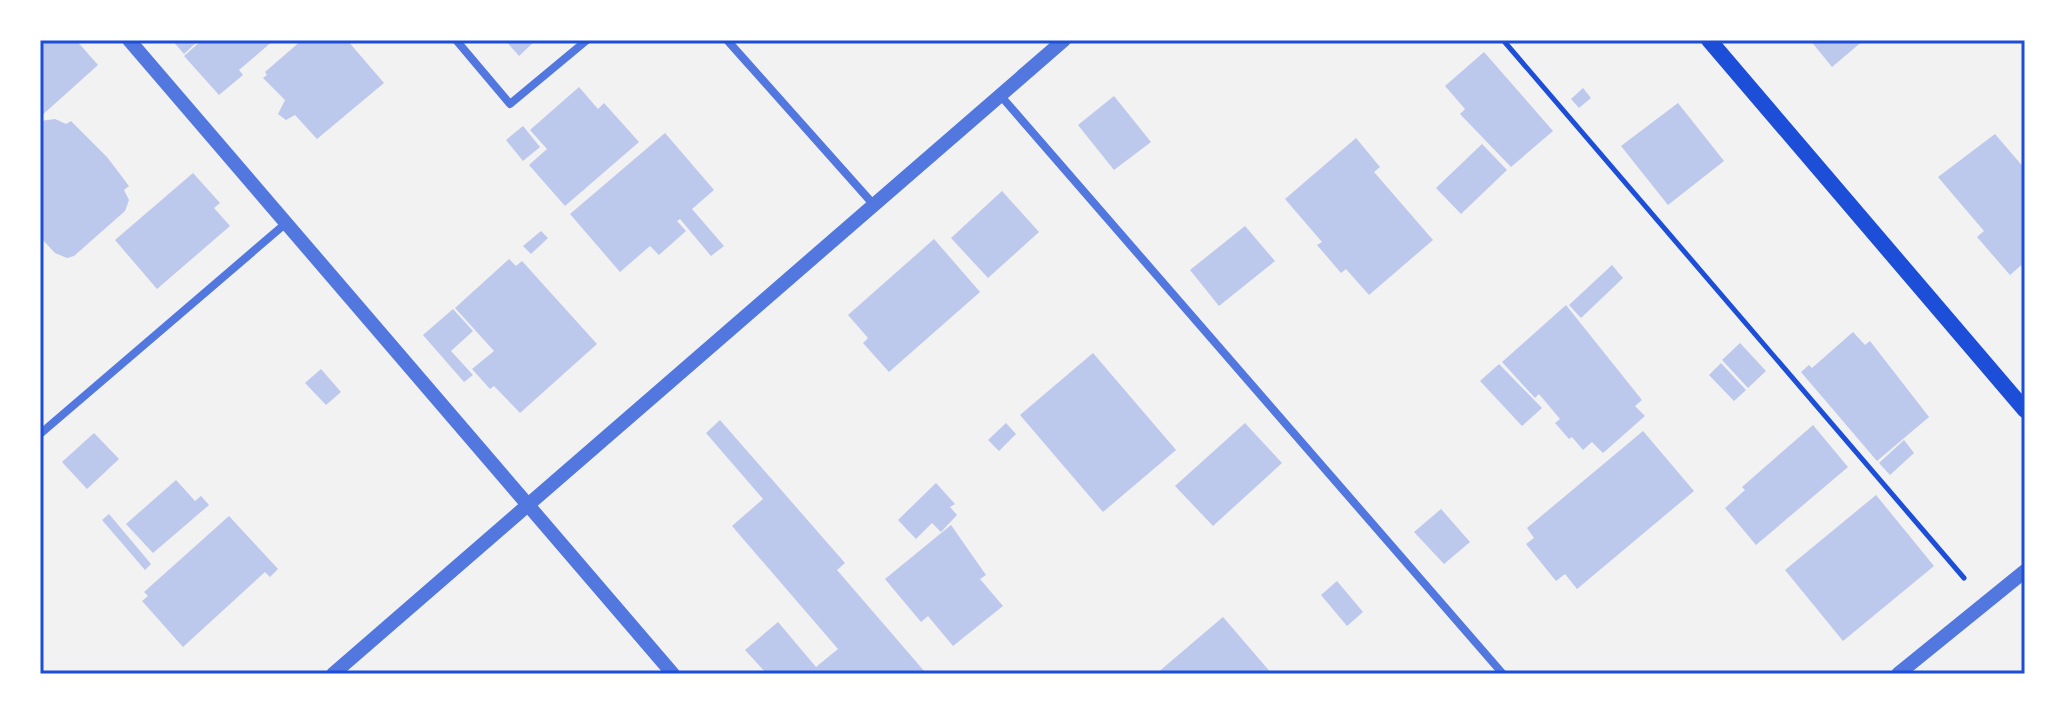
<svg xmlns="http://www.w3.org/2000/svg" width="2065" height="714" viewBox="0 0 2065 714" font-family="Quicksand,sans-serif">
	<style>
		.building { fill: #bdc9ec }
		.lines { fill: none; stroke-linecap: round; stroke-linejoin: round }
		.path { stroke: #1d4ed8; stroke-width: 5 }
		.minor { stroke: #5277de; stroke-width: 8 }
		.tertiary { stroke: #5277de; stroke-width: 14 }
		.secondary { stroke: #1d4ed8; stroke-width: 16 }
		.neatline { fill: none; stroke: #1d4ed8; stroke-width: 3 }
	</style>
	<rect width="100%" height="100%" fill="#f2f2f2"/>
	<!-- building -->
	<g class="building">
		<polygon points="40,40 76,40 98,65 40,117"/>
		<polygon points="172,40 199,40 184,54"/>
		<polygon points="202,40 274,40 239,70 243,75 219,95 184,56"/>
		<polygon points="302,40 347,40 384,83 317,139 295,115 286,120 278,114 285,100 263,78 267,75 265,72"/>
		<polygon points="505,40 536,40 519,56"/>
		<polygon points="1810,40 1864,40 1832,67"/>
		<polygon points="1484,52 1553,131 1511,167 1460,114 1465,109 1445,86"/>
		<polygon points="579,87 598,109 604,103 639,142 565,206 529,165 547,149 530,130"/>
		<polygon points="1583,88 1591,98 1579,108 1571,99"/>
		<polygon points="1114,96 1151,142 1114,170 1078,125"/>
		<polygon points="1678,103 1724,161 1668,205 1621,146"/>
		<polygon points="55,119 66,124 71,121 107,157 129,186 124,190 129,200 125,211 74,256 67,258 55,253 40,237 40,121"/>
		<polygon points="523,126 540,147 523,161 506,140"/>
		<polygon points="665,133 714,190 692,209 724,246 711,256 680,219 677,221 686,231 659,255 650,246 620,272 570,214"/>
		<polygon points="1995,134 2025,169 2025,262 2010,275 1977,237 1984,231 1938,177"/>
		<polygon points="1356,138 1380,167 1374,172 1433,240 1369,295 1346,269 1341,273 1317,245 1322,242 1285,199"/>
		<polygon points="1482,144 1507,170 1461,214 1436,188"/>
		<polygon points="193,173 220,203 214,208 230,226 157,289 115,240"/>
		<polygon points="1002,191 1039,232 988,278 951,238"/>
		<polygon points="1245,226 1275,261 1219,306 1190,270"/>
		<polygon points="541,231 548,238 531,254 523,246"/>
		<polygon points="934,239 980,292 889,372 863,343 868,338 848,315"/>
		<polygon points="509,259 516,266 522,261 597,344 520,413 494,386 490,389 472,369 494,351 455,308"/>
		<polygon points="1612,265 1623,278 1581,318 1569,305"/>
		<polygon points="1566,305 1642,400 1635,406 1645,416 1603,453 1592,442 1583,450 1572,437 1569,439 1555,423 1560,419 1539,394 1535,398 1502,362"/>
		<polygon points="453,309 473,331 451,351 473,375 464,382 423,335"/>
		<polygon points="1853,332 1865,345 1870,341 1929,417 1877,461 1801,372 1809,365 1812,368"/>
		<polygon points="1740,343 1766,371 1748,388 1722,360"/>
		<polygon points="1093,353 1176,450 1103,512 1020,415"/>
		<polygon points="1721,363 1746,390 1734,401 1709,375"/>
		<polygon points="1499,364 1542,408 1522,426 1480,381"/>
		<polygon points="321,369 341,392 326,405 305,383"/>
		<polygon points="720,420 845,563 837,570 925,672 923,674 767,674 745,650 778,622 816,667 838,649 732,526 763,499 706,433"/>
		<polygon points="1006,423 1016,434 999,451 988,440"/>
		<polygon points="1245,423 1282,463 1213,526 1175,486"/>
		<polygon points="1813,425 1848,467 1756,545 1725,508 1745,490 1742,487"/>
		<polygon points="1643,431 1694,491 1577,589 1565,574 1556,581 1526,544 1534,538 1527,528"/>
		<polygon points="94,433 119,459 87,489 62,462"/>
		<polygon points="1904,440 1914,453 1890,475 1879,463"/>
		<polygon points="176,480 195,501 201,496 209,505 153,553 126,524"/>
		<polygon points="936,483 955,504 950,507 957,515 941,532 932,523 916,539 898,520"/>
		<polygon points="1876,495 1934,566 1843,641 1785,570"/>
		<polygon points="1441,509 1470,542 1444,564 1414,532"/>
		<polygon points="109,514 151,564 145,570 102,520"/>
		<polygon points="229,516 278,569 270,577 265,572 183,647 142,601 148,596 144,592"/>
		<polygon points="951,525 986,575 980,579 1003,606 953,646 928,616 921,622 885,579"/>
		<polygon points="1337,581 1363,612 1347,626 1321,595"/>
		<polygon points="1223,617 1272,674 1156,674"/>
	</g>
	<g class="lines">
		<!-- path -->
		<polyline class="path" points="1503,40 1964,578"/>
		<!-- minor -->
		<g class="minor">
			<polyline points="456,40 510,104 587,40"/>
			<polyline points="727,40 874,205"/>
			<polyline points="1000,95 1503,674"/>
			<polyline points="40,434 285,224"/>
		</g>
		<!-- tertiary -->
		<g class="tertiary">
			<polyline points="129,40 673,674"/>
			<polyline points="333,674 1064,40"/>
			<polyline points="1898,674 2025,571"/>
		</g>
		<!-- secondary -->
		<polyline class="secondary" points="1709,40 2025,410"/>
	</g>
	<!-- border -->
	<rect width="2065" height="714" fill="none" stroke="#ffffff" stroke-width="84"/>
	<rect x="42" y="42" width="1981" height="630" class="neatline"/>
</svg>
